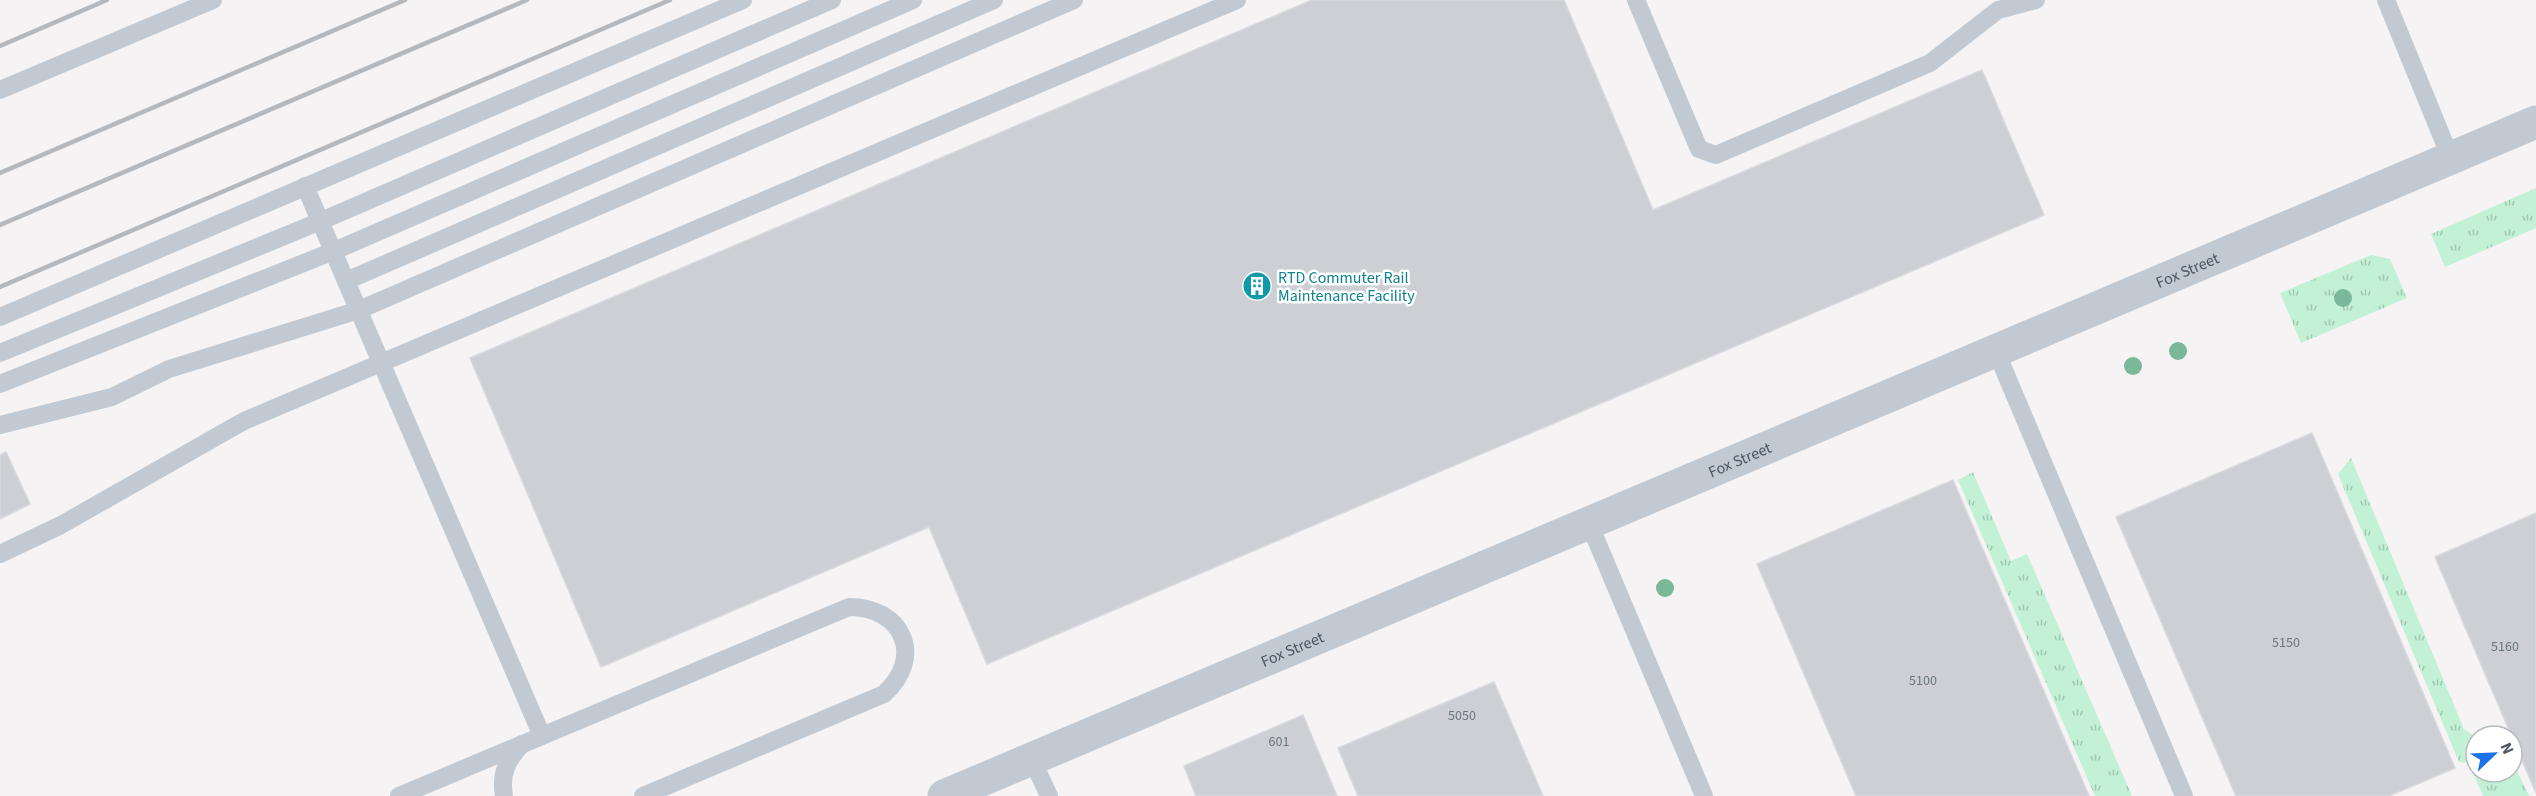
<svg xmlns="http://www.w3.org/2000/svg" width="2536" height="796" viewBox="0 0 2536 796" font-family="'Source Sans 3',sans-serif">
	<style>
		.grass { fill: url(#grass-tufts) }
		.building { fill: #cdcfd5; stroke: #d7d9de; stroke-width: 1.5 }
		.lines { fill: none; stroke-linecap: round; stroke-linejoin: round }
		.lane { stroke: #c1cad2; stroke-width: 18 }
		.street { stroke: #c1cad2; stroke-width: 33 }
		.rail { stroke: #b5b8bd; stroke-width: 4.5 }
		.tree { fill: #7bb799 }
		.labels { text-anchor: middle; stroke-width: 5; stroke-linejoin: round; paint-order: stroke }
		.number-label { font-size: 14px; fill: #6b747e }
		.street-label { font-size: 16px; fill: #4a5661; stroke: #fff }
		.culture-label { font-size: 16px; fill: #0d838f; stroke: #fff; text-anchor: start }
	</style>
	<defs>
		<pattern id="grass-tufts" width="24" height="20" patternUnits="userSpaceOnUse" patternTransform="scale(1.5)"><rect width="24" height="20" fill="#c3f1d5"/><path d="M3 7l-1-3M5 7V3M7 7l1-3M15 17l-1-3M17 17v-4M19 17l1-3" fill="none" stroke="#a0c6b0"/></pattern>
	</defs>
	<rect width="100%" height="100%" fill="#f5f3f3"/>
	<!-- grass -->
	<g class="grass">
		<polygon points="2536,188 2536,228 2445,267 2431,234"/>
		<polygon points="2371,255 2390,259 2407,298 2301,343 2280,293"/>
		<polygon points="2351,458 2464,729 2476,737 2476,772 2512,772 2512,760 2529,796 2483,796 2469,763 2459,762 2338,474"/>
		<polygon points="1973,472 2011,561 2027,554 2132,796 2095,796 1958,480"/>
	</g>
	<!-- building -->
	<g class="building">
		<polygon points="1312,0 1564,0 1653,210 1982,70 2044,215 987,664 929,527 601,667 470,358"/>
		<polygon points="2312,433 2455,768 2389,796 2236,796 2116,517"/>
		<polygon points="6,452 30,504 0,519 0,455"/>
		<polygon points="1953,480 2089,796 1856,796 1757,564"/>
		<polygon points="2536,513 2536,793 2435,557"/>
		<polygon points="1494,682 1543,796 1358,796 1338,748"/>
		<polygon points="1303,715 1337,796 1196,796 1184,766"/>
	</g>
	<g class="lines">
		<!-- lane -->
		<g class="lane">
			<polyline points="1636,0 1699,149 1716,155 1930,63 1998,10 2036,0"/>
			<polyline points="2386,0 2451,159"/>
			<polyline points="0,90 213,0"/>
			<polyline points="305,186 542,736"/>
			<polyline points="346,281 994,0"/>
			<polyline points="0,317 743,0"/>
			<polyline points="1996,351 2184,796"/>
			<polyline points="0,353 321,221 832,0"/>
			<polyline points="0,384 334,251 913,0"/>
			<polyline points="0,425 112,397 169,369 359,310 1074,0"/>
			<polyline points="1589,523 1704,796"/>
			<polyline points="0,554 61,525 244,421 1237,0"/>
			<polyline points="1032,759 1049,796"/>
			<path d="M399,796l450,-189c54,0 76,50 35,87l-241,102"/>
			<path d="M504,796c-4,-22 3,-36 18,-52"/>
		</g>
		<!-- street -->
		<path class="street" id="s1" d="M944,796l1592,-674"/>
		<!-- rail -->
		<g class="rail">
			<polyline points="0,46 107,0"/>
			<polyline points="0,173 405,0"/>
			<polyline points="0,225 527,0"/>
			<polyline points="0,287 670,0"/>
		</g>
	</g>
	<!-- trees -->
	<g class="tree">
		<circle cx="2343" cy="298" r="9"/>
		<circle cx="2178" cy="351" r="9"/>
		<circle cx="2133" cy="366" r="9"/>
		<circle cx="1665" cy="588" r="9"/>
	</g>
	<!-- icons -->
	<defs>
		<g id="building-disc" transform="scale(1.5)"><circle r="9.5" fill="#0f9aa8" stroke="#fff"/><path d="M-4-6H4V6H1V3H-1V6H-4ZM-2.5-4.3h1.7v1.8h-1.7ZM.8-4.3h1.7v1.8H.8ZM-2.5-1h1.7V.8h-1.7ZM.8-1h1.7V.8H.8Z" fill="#fff"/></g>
	</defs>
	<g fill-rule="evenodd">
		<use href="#building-disc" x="1257" y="286"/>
	</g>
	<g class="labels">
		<!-- number labels -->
		<g class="number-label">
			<text x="2286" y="647">5150</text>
			<text x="2505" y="651">5160</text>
			<text x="1923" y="685">5100</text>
			<text x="1462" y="720">5050</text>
			<text x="1279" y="746">601</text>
		</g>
		<!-- street labels -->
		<g class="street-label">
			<text dy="6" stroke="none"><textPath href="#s1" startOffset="1350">Fox Street</textPath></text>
			<text dy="6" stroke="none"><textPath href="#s1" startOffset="864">Fox Street</textPath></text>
			<text dy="6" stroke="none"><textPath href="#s1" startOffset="378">Fox Street</textPath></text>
		</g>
		<!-- culture labels -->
		<g class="culture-label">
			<text x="1278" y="283">RTD Commuter Rail<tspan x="1278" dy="18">Maintenance Facility</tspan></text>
		</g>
	</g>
	<!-- north arrow -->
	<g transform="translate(2494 754) rotate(67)"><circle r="28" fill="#ffffff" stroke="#b7bbc0" stroke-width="1.5"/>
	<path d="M0-4.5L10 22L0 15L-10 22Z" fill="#1a73e8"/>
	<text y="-9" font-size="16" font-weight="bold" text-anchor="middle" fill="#4a5661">N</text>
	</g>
</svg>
